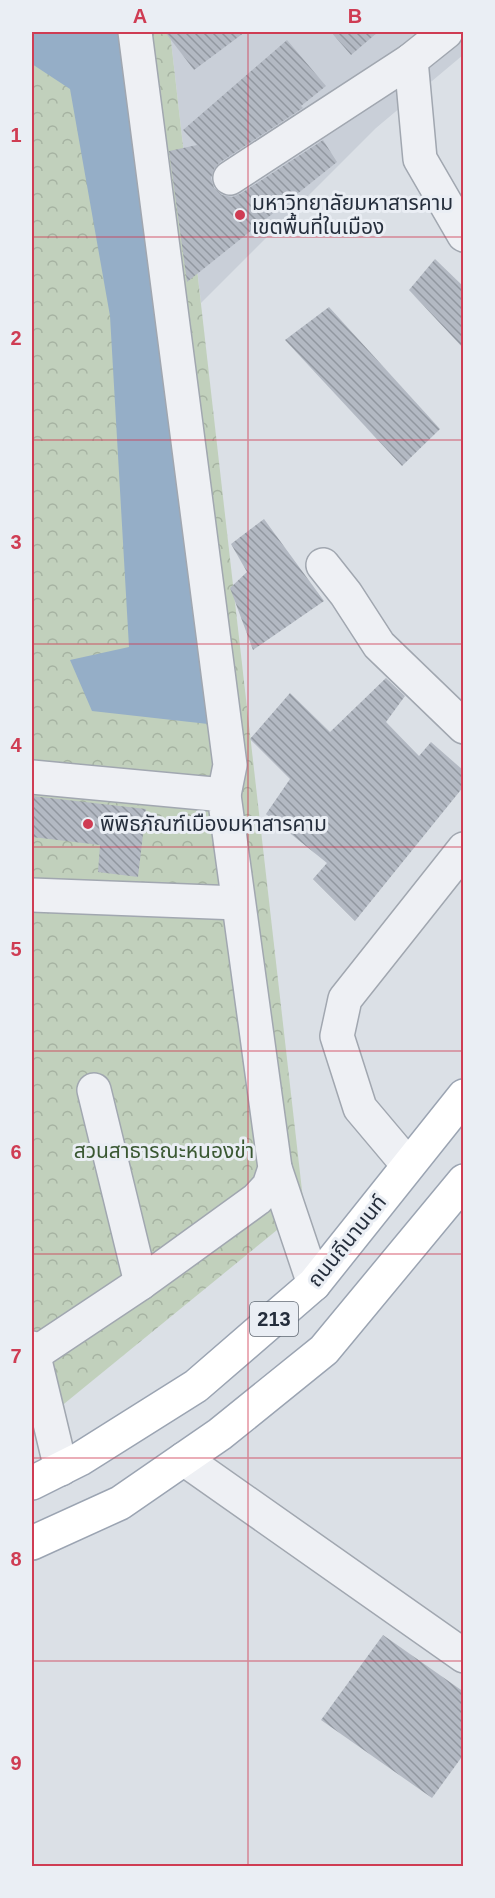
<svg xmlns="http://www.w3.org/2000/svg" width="495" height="1898" viewBox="0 0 495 1898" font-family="Helvetica,'Noto Sans Thai',sans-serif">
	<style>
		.built { fill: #c9cfd8 }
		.park { fill: url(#park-crowns) }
		.water { fill: #95aec7 }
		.building { fill: url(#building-back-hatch) }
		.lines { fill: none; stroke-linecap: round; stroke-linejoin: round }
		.minor-casing { stroke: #a1a7b0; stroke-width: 36 }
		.major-casing { stroke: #9ba4b2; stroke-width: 36 }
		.minor { stroke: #eef0f4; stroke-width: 33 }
		.major { stroke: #fff; stroke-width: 33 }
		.grid { fill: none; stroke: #cf3c53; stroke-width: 1.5; stroke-opacity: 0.55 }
		.poi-dot { fill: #cf3c53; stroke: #eaeef4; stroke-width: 2 }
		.labels { text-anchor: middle; stroke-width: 6; stroke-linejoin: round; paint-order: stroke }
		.shield { fill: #eaeef4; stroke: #606873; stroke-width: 1.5 }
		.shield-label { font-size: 20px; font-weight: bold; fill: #252e3c }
		.poi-label { font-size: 21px; fill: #252e3c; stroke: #eaeef4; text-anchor: start }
		.park-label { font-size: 21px; fill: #3a5832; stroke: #eaeef4 }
		.street-label { font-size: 21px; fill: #252e3c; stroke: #eaeef4 }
		.neatline { fill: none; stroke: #cf3c53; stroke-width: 2 }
		.grid-label { font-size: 20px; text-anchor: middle; font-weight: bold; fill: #cf3c53 }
	</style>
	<defs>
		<pattern id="park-crowns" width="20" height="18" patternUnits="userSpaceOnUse" patternTransform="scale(1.5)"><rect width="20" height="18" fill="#c1d0bc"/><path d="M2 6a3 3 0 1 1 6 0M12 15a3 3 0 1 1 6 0" fill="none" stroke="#a6b3a2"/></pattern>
		<pattern id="building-back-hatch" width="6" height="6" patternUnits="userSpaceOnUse" patternTransform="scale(1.5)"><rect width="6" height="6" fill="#b3b9c3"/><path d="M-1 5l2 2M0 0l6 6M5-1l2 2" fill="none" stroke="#9197a0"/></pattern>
	</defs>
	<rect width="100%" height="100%" fill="#dbe0e6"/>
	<!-- built -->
	<polygon class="built" points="170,32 463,32 463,55 376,128 201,303"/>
	<!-- park -->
	<polygon class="park" points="32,32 170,32 304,1208 32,1430"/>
	<!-- water -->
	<polygon class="water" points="32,32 138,32 217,725 92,711 70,660 129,647 110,316 70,89 32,64"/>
	<!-- building -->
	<g class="building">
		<polygon points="165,32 245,32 194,70"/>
		<polygon points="331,32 378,32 351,55"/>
		<polygon points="287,40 326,86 301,106 303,108 219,163 214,169 211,178 214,188 222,195 232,197 240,194 323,140 337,162 187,282 169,151 197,145 183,130"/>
		<polygon points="435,259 464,287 464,349 409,290"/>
		<polygon points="329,307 440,429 402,466 285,340"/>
		<polygon points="264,519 324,601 253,650 230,588 247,572 231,544"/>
		<polygon points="386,678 405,696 386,722 419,756 431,742 464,771 464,786 355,921 313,879 327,863 266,814 290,779 250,739 290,693 330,732"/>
		<polygon points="32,796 146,809 138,877 98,872 100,845 32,837"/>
		<polygon points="383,1635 464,1692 464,1754 432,1798 321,1720"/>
	</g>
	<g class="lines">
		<!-- minor casing -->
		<g class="minor-casing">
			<g id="minor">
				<polyline points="135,32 230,765 224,795"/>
				<polyline points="446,32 411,60 420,159 464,235"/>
				<polyline points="230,178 411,60"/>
				<polyline points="323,565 346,594 379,645 464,727"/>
				<polyline points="32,777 224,795 275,1168 269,1186 257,1199 141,1283 33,1355"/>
				<polyline points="32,895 238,903"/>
				<polyline points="94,1090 141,1283"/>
				<polyline points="408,1165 360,1108 337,1036 345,999 464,849"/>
				<polyline points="275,1168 314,1284"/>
				<polyline points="32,1348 61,1469"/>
				<polyline points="184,1459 464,1656"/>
			</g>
		</g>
		<!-- major casing -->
		<g class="major-casing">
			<g id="major">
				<polyline points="32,1483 80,1459 196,1386 314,1284 464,1096"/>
				<polyline points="32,1543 120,1503 220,1434 324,1350 464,1181"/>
			</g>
		</g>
		<!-- minor -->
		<use href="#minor" class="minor"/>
		<!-- major -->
		<use href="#major" class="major"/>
	</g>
	<!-- grid -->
	<path class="grid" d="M248,32v1834M32,237h432M32,440h432M32,644h432M32,847h432M32,1051h432M32,1254h432M32,1458h432M32,1661h432"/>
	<!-- markers -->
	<g class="poi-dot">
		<circle cx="240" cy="215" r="6"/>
		<circle cx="88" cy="824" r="6"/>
	</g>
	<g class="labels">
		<!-- shield labels -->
		<rect class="shield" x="250" y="1302" width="48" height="34" rx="4.5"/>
		<g class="shield-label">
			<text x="274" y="1326">213</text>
		</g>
		<!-- poi labels -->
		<g class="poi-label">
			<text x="252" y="210">มหาวิทยาลัยมหาสารคาม<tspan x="252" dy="24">เขตพื้นที่ในเมือง</tspan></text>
			<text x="100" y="831">พิพิธภัณฑ์เมืองมหาสารคาม</text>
		</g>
		<!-- park labels -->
		<g class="park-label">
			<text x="164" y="1158">สวนสาธารณะหนองข่า</text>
		</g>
		<!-- street labels -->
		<g class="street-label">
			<text transform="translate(347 1241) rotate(-51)" y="7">ถนนถีนานนท์</text>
		</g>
	</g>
	<!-- border -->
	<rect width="495" height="1898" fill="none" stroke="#eaeef4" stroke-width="66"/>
	<rect x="33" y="33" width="429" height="1832" class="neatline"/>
	<g class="grid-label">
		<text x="140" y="23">A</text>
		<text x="355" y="23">B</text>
		<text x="16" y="142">1</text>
		<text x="16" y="345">2</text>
		<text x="16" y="549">3</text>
		<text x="16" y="752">4</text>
		<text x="16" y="956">5</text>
		<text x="16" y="1159">6</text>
		<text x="16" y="1363">7</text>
		<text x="16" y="1566">8</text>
		<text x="16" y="1770">9</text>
	</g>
</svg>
